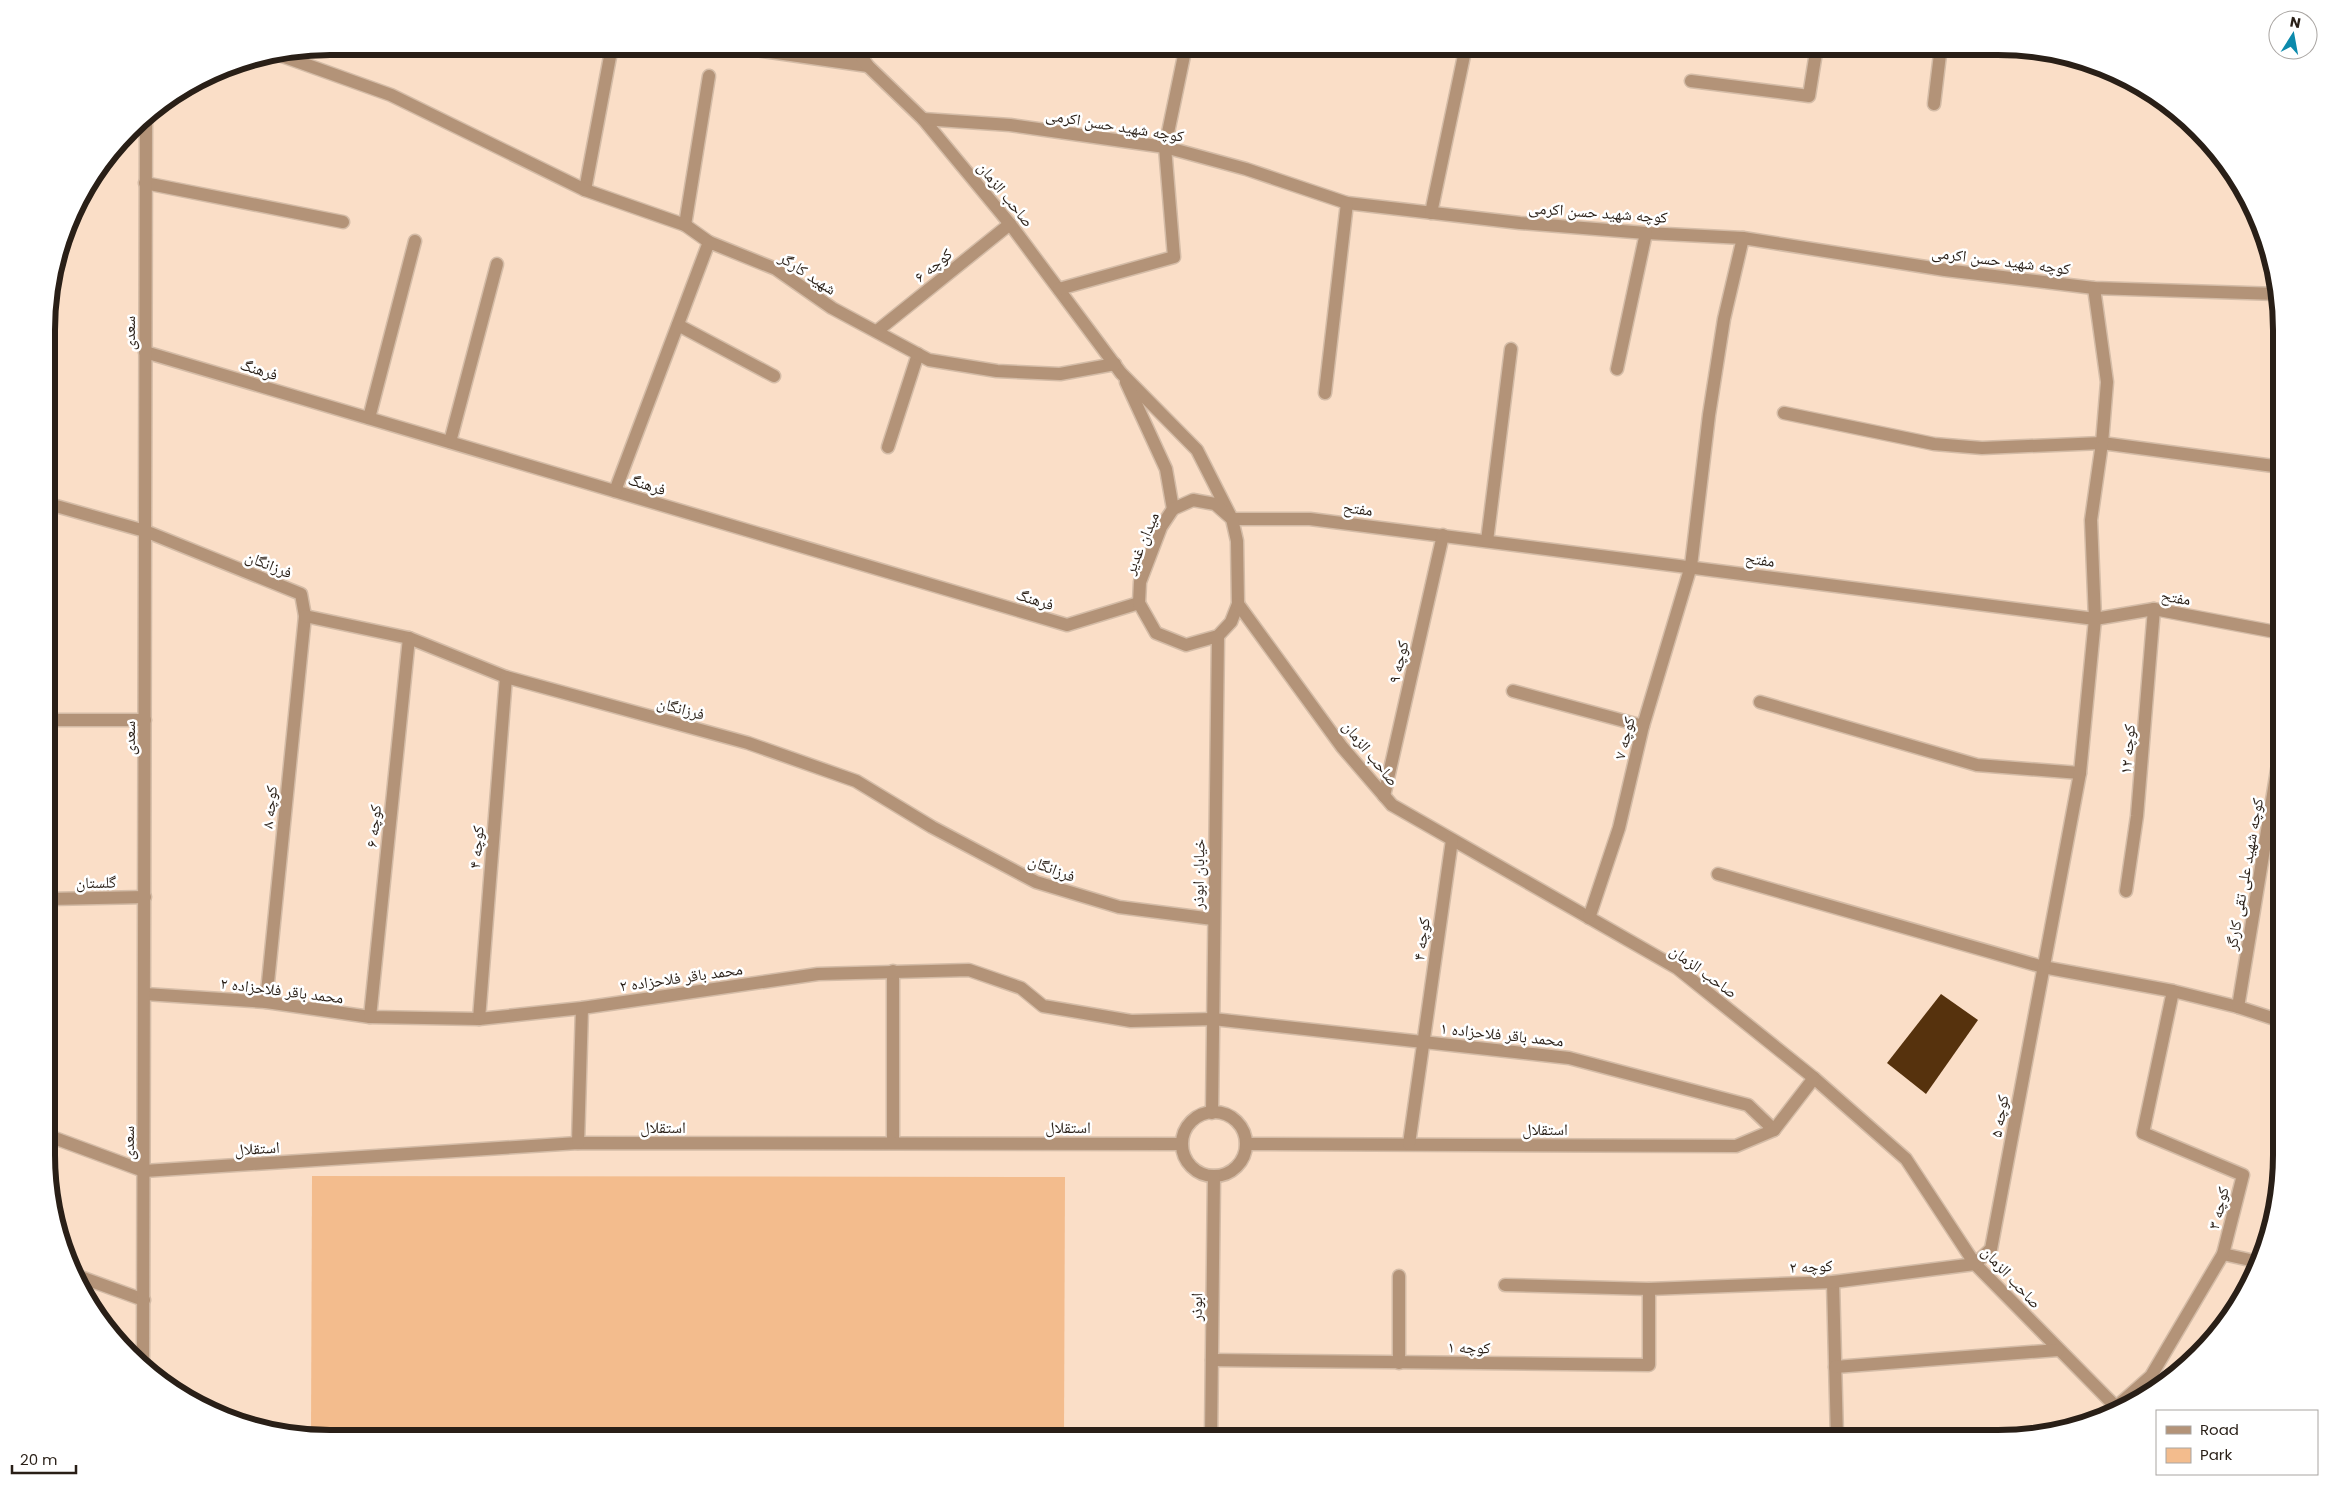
<svg xmlns="http://www.w3.org/2000/svg" width="2328" height="1485" viewBox="0 0 2328 1485" font-family="Poppins,'Noto Naskh Arabic',sans-serif">
	<style>
		.green { fill: #f3bc8d }
		.building { fill: #56320d }
		.lines { fill: none; stroke-linecap: round; stroke-linejoin: round }
		.minor-casing { stroke: #d4bca7; stroke-width: 15 }
		.minor { stroke: #b39378; stroke-width: 12 }
		.labels { text-anchor: middle; stroke-width: 5; stroke-linejoin: round; paint-order: stroke }
		.street-label { font-size: 16px; fill: #291f17; stroke: #fff }
		.rim { fill: none; stroke: #291f17; stroke-width: 6 }
	</style>
	<rect width="100%" height="100%" fill="#fadec7"/>
	<!-- green -->
	<polygon class="green" points="312,1176 1065,1177 1064,1438 330,1439 311,1436"/>
	<!-- building -->
	<polygon class="building" points="1941,994 1978,1020 1926,1094 1887,1063"/>
	<g class="lines">
		<!-- minor casing -->
		<g class="minor-casing">
			<g id="minor">
				<polyline points="612,46 585,190 685,225 709,242"/>
				<polyline points="727,46 868,66"/>
				<polyline points="854,46 868,66 923,119 1010,224 1121,373 1197,450 1232,519 1310,519 2095,619 2154,609 2281,633"/>
				<polyline points="282,56 391,95 585,190"/>
				<polyline points="1691,81 1809,96 1817,46"/>
				<polyline points="1934,104 1941,46"/>
				<polyline points="923,119 1010,125 1165,147 1246,169 1347,203 1520,223 1646,233 1743,238 1945,270 2094,288 2278,294"/>
				<polyline points="145,183 343,222"/>
				<polyline points="1431,213 1466,46"/>
				<polyline points="685,225 709,76"/>
				<polyline points="1059,289 1174,257 1165,147 1186,46"/>
				<polyline points="678,325 774,376"/>
				<polyline points="877,331 1010,224"/>
				<polyline points="145,352 1067,625 1139,603"/>
				<polyline points="1617,369 1646,233"/>
				<polyline points="1126,382 1166,469 1173,509"/>
				<polyline points="1325,393 1347,203"/>
				<polyline points="1784,413 1934,444 1982,448 2102,443 2281,467"/>
				<polyline points="369,418 415,241"/>
				<polyline points="450,442 497,264"/>
				<polyline points="888,447 918,354"/>
				<polyline points="615,491 709,242 776,269 832,308 929,360 997,371 1060,374 1115,364"/>
				<polygon points="1193,500 1215,504 1232,519 1237,541 1238,604 1231,622 1218,636 1186,645 1156,633 1139,603 1140,582 1161,527 1173,509"/>
				<polyline points="49,504 145,531 301,594 305,616 266,1002"/>
				<polyline points="1487,541 1511,349"/>
				<polyline points="1238,604 1342,747 1392,805 1677,968 1814,1078 1906,1159 1975,1264 2119,1410"/>
				<polyline points="305,616 409,638 506,677 748,743 856,781 932,827 1036,882 1119,907 1213,919"/>
				<polyline points="1513,691 1643,726"/>
				<polyline points="1760,702 1977,765 2080,773"/>
				<polyline points="49,720 145,720"/>
				<polyline points="1384,796 1443,535"/>
				<polyline points="1718,874 2043,967 2173,991 2238,1007 2281,1021"/>
				<polyline points="2126,891 2137,816 2154,609"/>
				<polyline points="49,899 145,897"/>
				<polyline points="1589,918 1619,828 1643,726 1691,566 1709,415 1724,319 1743,238"/>
				<polyline points="893,971 893,1143"/>
				<polyline points="145,994 266,1002 370,1017 479,1019 582,1008 818,974 969,970 1021,988 1043,1006 1131,1021 1213,1019 1569,1058 1748,1105 1774,1130"/>
				<polyline points="2238,1007 2281,746"/>
				<polyline points="370,1017 409,638"/>
				<polyline points="479,1019 506,677"/>
				<circle cx="1214" cy="1144" r="32"/>
				<polyline points="1212,1113 1218,636"/>
				<polyline points="49,1136 144,1171 578,1143 1182,1144"/>
				<polyline points="578,1143 582,1008"/>
				<polyline points="1246,1144 1736,1146 1774,1130 1814,1078"/>
				<polyline points="1409,1144 1452,840"/>
				<polyline points="2223,1254 2259,1262"/>
				<polyline points="1975,1264 1991,1249 2080,773 2095,619 2091,520 2102,443 2107,382 2094,288"/>
				<polyline points="75,1275 144,1300"/>
				<polyline points="1399,1276 1399,1363"/>
				<polyline points="1833,1282 1837,1438"/>
				<polyline points="1505,1285 1649,1289 1833,1282 1975,1264"/>
				<polyline points="1212,1360 1649,1365 1649,1289"/>
				<polyline points="143,1361 146,115"/>
				<polyline points="1835,1367 2058,1350"/>
				<polyline points="2116,1407 2151,1376 2223,1254 2243,1175 2143,1133 2173,991"/>
				<polyline points="1211,1438 1214,1176"/>
			</g>
		</g>
		<!-- minor -->
		<use href="#minor" class="minor"/>
	</g>
	<g class="labels">
		<!-- street labels -->
		<g class="street-label">
			<text transform="translate(1115 125) rotate(9)" y="6">کوچه شهید حسن اکرمی</text>
			<text transform="translate(1006 194) rotate(51)" y="6">صاحب الزمان</text>
			<text transform="translate(1598 212) rotate(4)" y="6">کوچه شهید حسن اکرمی</text>
			<text transform="translate(2001 260) rotate(7)" y="6">کوچه شهید حسن اکرمی</text>
			<text transform="translate(933 265) rotate(-39)" y="6">کوچه ۶</text>
			<text transform="translate(808 273) rotate(33)" y="6">شهید کارگر</text>
			<text transform="translate(129 333) rotate(-90)" y="6">سعدی</text>
			<text transform="translate(259 369) rotate(17)" y="6">فرهنگ</text>
			<text transform="translate(647 484) rotate(17)" y="6">فرهنگ</text>
			<text transform="translate(1358 508) rotate(7)" y="6">مفتح</text>
			<text transform="translate(1141 543) rotate(-67)" y="6">میدان غدیر</text>
			<text transform="translate(1760 559) rotate(7)" y="6">مفتح</text>
			<text transform="translate(269 564) rotate(22)" y="6">فرزانگان</text>
			<text transform="translate(2176 597) rotate(9)" y="6">مفتح</text>
			<text transform="translate(1035 599) rotate(17)" y="6">فرهنگ</text>
			<text transform="translate(1398 662) rotate(-77)" y="6">کوچه ۹</text>
			<text transform="translate(681 708) rotate(15)" y="6">فرزانگان</text>
			<text transform="translate(129 738) rotate(-90)" y="6">سعدی</text>
			<text transform="translate(1624 738) rotate(-76)" y="6">کوچه ۷</text>
			<text transform="translate(2127 749) rotate(-85)" y="6">کوچه ۱۲</text>
			<text transform="translate(1371 753) rotate(51)" y="6">صاحب الزمان</text>
			<text transform="translate(269 807) rotate(-84)" y="6">کوچه ۸</text>
			<text transform="translate(373 826) rotate(-84)" y="6">کوچه ۶</text>
			<text transform="translate(476 847) rotate(-85)" y="6">کوچه ۴</text>
			<text transform="translate(1052 868) rotate(21)" y="6">فرزانگان</text>
			<text transform="translate(1198 874) rotate(-89)" y="6">خیابان ابوذر</text>
			<text transform="translate(2244 874) rotate(-80)" y="6">کوچه شهید علی تقی کارگر</text>
			<text transform="translate(96 882) rotate(-1)" y="6">گلستان</text>
			<text transform="translate(1421 939) rotate(-82)" y="6">کوچه ۴</text>
			<text transform="translate(1704 971) rotate(36)" y="6">صاحب الزمان</text>
			<text transform="translate(681 977) rotate(-8)" y="6">محمد باقر فلاحزاده ۲</text>
			<text transform="translate(282 990) rotate(7)" y="6">محمد باقر فلاحزاده ۲</text>
			<text transform="translate(1502 1034) rotate(6)" y="6">محمد باقر فلاحزاده ۱</text>
			<text transform="translate(1999 1116) rotate(-80)" y="6">کوچه ۵</text>
			<text x="663" y="1133">استقلال</text>
			<text x="1068" y="1133">استقلال</text>
			<text x="1545" y="1135">استقلال</text>
			<text transform="translate(128 1143) rotate(-90)" y="6">سعدی</text>
			<text transform="translate(257 1148) rotate(-4)" y="6">استقلال</text>
			<text transform="translate(2218 1208) rotate(-76)" y="6">کوچه ۳</text>
			<text transform="translate(1811 1266) rotate(-3)" y="6">کوچه ۲</text>
			<text transform="translate(2012 1277) rotate(47)" y="6">صاحب الزمان</text>
			<text transform="translate(1196 1307) rotate(-89)" y="6">ابوذر</text>
			<text transform="translate(1469 1347) rotate(1)" y="6">کوچه ۱</text>
		</g>
	</g>
	<!-- crop -->
	<path d="M0 0H2328V1485H0ZM330 55H1998A275 275 0 0 1 2273 330V1155A275 275 0 0 1 1998 1430H330A275 275 0 0 1 55 1155V330A275 275 0 0 1 330 55Z" fill="#fff" fill-rule="evenodd"/>
	<path class="rim" d="M330 55H1998A275 275 0 0 1 2273 330V1155A275 275 0 0 1 1998 1430H330A275 275 0 0 1 55 1155V330A275 275 0 0 1 330 55Z"/>
	<!-- legend -->
	<rect x="2156" y="1410" width="162" height="65" fill="#ffffff" stroke="#a9a5a2"/>
	<rect x="2166" y="1426" width="25" height="8" fill="#b39378" stroke="#a9a5a2"/>
	<text x="2200" y="1435" font-size="15" fill="#291f17">Road</text>
	<rect x="2166" y="1448" width="25" height="15" fill="#f3bc8d" stroke="#a9a5a2"/>
	<text x="2200" y="1460" font-size="15" fill="#291f17">Park</text>
	<!-- north arrow -->
	<g transform="translate(2293 35) rotate(11)"><circle r="24" fill="#ffffff" stroke="#a9a5a2"/>
	<path d="M0-4L9 19L0 12L-9 19Z" fill="#0c8aac"/>
	<text y="-8" font-size="14" font-weight="bold" text-anchor="middle" fill="#291f17">N</text>
	</g>
	<!-- scale -->
	<path d="M12 1465v8h64v-8" fill="none" stroke="#291f17" stroke-width="2.5"/>
	<text x="20" y="1465" font-size="15" fill="#291f17" stroke="#ffffff" stroke-width="4" paint-order="stroke">20 m</text>
</svg>
